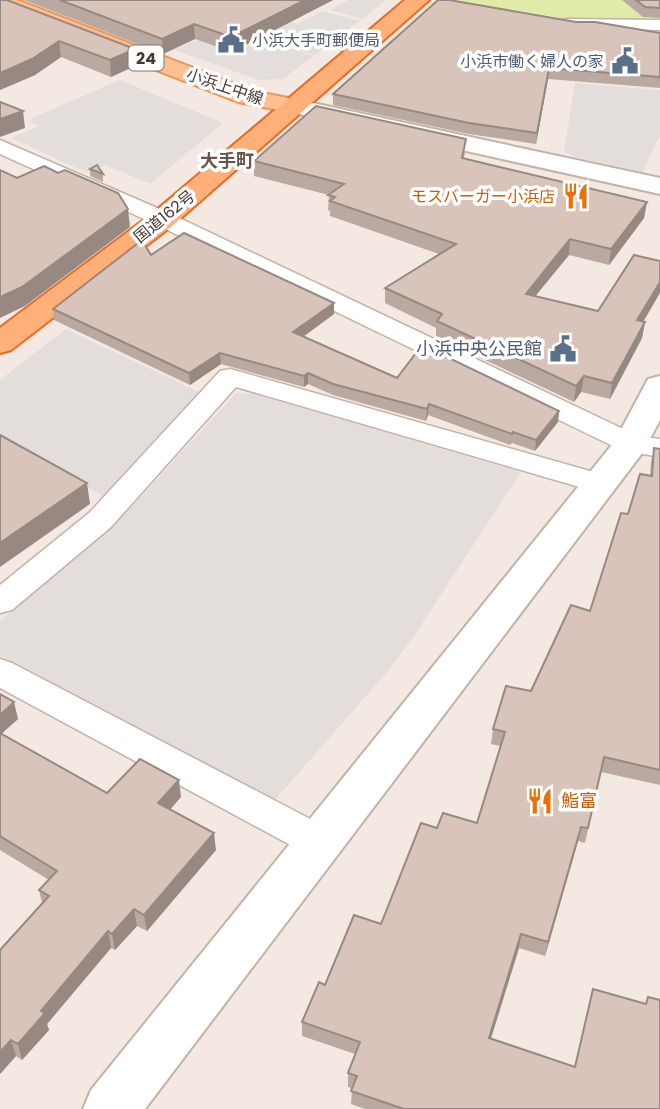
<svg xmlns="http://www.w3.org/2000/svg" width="660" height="1109" viewBox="0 0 660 1109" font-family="Poppins,'Noto Sans JP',sans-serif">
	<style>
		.green { fill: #dfeba7 }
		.parking { fill: #e3dedc }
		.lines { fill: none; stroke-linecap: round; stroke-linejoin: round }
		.minor-casing { stroke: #c2b2a7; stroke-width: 3 }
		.tertiary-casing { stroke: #c2b2a7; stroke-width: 4 }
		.primary-casing { stroke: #ed9656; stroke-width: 4 }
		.trunk-casing { stroke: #e96b26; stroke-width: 4 }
		.minor { fill: #fff; fill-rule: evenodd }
		.tertiary { fill: #fff; fill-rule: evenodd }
		.primary { fill: #ffc08f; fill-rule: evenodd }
		.trunk { fill: #ffb078; fill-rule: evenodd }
		.wall { fill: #baa9a0 }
		.shaded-wall { fill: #978982 }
		.building { fill: #d8c4ba; stroke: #978982; stroke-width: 2 }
		.labels { text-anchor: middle; stroke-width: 7; stroke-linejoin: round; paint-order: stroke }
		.far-service-label { font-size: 16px; fill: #4e5e75; stroke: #fff; text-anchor: start }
		.shield { fill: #fff; stroke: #7d7470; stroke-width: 2 }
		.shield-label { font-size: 16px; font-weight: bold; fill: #453932 }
		.far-street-label { font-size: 16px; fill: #453932; stroke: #fff }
		.far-food-label { font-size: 16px; fill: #c56008; stroke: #fff; text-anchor: end }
		.far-quarter-label { font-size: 18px; font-weight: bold; fill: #685349; stroke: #fff }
		.service-label { font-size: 18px; fill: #4e5e75; stroke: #fff; text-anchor: end }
		.food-label { font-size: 18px; fill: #c56008; stroke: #fff; text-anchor: start }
	</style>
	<rect width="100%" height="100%" fill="#f3e9e2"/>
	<!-- green -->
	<polygon class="green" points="454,0 644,0 660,13 660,21 567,19"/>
	<!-- parking -->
	<g class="parking">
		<polygon points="348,0 386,0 362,19 330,10"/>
		<polygon points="240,7 298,24 322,11 360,21 315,55 207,22"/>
		<polygon points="261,39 314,56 283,79 259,80 174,50 197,40 234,53"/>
		<polygon points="120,80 223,123 150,184 106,165 87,173 11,138 39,126 28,120"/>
		<polygon points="575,83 660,90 660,134 643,172 572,156 564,151"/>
		<polygon points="66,329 201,393 103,496 0,439 0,380"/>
		<polygon points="236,393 255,394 521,472 412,639 388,671 274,801 0,656 0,621 102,535 137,501"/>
	</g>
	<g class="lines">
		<!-- minor casing -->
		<g class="minor-casing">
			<g id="minor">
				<polygon points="568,19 660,20 660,30 562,28 559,24 562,20"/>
				<polygon points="0,140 171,214 638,436 660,439 660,457 621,450 155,224 0,154"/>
				<polygon points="230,369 611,477 615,484 611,491 600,493 236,387 111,527 12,610 0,613 0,585 89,513 220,371"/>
				<polygon points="0,659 12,663 335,832 340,843 335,854 321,859 307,854 0,688"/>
			</g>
		</g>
		<!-- tertiary casing -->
		<g class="tertiary-casing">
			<g id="tertiary">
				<polygon points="294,99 660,178 660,194 285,111 282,106 285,101"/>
				<polygon points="660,376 660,420 643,452 145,1109 83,1109 91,1090 615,441 648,379"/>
			</g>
		</g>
		<!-- primary casing -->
		<g class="primary-casing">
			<polygon id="primary" points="0,0 17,0 253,91 303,101 306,106 303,111 294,113 238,102 0,9"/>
		</g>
		<!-- trunk casing -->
		<g class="trunk-casing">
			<polygon id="trunk" points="405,0 429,0 173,225 11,350 0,353 0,328 153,213"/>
		</g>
		<!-- minor -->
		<use href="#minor" class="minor"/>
		<!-- tertiary -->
		<use href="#tertiary" class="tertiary"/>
		<!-- primary -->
		<use href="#primary" class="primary"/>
		<!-- trunk -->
		<use href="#trunk" class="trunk"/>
	</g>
	<!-- wall -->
	<g class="wall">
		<polygon points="0,0 137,65 111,77 61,57 35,75 0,90"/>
		<polygon points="24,0 333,0 232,52 195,39 163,54"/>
		<polygon points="622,0 660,0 660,18 643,17"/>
		<polygon points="576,22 660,33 660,88 548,79 536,144 469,134 333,105 333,94"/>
		<polygon points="465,153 464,158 647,202 644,218 609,265 569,255 535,296 645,322 642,338 610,399 581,392 574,402 436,337 436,328 385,303 385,288 439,254 330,216 330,211 328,210 329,195 254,176 254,161"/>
		<polygon points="90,169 103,174 103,182 90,176"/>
		<polygon points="151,255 334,303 334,314 303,337 397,378 559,411 558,422 535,451 512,443 510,445 428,415 426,421 333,395 308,384 304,387 221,364 190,385 54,320 53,309"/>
		<polygon points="654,448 660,449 660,785 601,772 585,843 578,841 545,956 519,948 491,1038 575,1067 646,1004 648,997 660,1109 365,1109 351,1104 352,1088 348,1087 348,1073 355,1054 302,1036 302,1022 325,985 381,924 437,828 477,823 500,746 491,744 493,729 531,691 590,611 628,514 650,476 651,462"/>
		<polygon points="0,694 18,719 1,734 107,793 181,797 170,809 216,850 147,931 137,926 115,950 111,948 47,1024 49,1030 22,1060 16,1056 0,1074 42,903 39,890 49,880 0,850"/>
	</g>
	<!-- shaded-wall -->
	<g class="shaded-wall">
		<polygon points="305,0 333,0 232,52 231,37"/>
		<polygon points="194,24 195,39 163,54 162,39"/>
		<polygon points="59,41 61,57 35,75 0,90 0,73"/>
		<polygon points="135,49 137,65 111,77 110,60"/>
		<polygon points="549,68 548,79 536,144 537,133"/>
		<polygon points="23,111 25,128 0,137 0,119"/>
		<polygon points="647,202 644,218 609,265 611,249"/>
		<polygon points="128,209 130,227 25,306 0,318 0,297"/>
		<polygon points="570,239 569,255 524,310 526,294"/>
		<polygon points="660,282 660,293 635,336 637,320"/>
		<polygon points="334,303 334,314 293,344 293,332"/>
		<polygon points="645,322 642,338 610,399 612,383"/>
		<polygon points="220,353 221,364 190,385 189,373"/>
		<polygon points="308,373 308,384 304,387 304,376"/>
		<polygon points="584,376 581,392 574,402 576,386"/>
		<polygon points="429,404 428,415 426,421 427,409"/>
		<polygon points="559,411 558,422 535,451 536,440"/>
		<polygon points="87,483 90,504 0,567 0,543"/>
		<polygon points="14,702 18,719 0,735 0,715"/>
		<polygon points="179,780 181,797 161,820 158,803"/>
		<polygon points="581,827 578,841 545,956 548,942"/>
		<polygon points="214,833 216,850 147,931 144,915"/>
		<polygon points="134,909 137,926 115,950 112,934"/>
		<polygon points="108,931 111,948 47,1024 49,1030 22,1060 18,1044 41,1011"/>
		<polygon points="521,934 519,948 487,1051 489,1038"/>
		<polygon points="11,1040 16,1056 0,1074 0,1052"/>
	</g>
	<!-- building -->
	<g class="building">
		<polygon points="0,0 7,0 135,49 110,60 59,41 32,59 0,73"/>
		<polygon points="60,0 305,0 231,37 194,24 162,39"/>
		<polygon points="438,0 449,0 576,22 595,22 660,33 660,77 549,68 537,133 469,123 333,94"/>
		<polygon points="636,0 660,0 660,8 645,7"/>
		<polygon points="0,102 23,111 0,119"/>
		<polygon points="316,106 466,139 462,158 647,202 611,249 570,239 526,294 598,311 634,255 660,261 660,282 637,320 645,322 612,383 584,376 576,386 437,321 442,314 385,288 456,244 330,201 335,197 328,195 344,184 254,161"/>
		<polygon points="97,165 103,174 90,169"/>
		<polygon points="44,166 58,173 65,170 118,193 128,209 22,287 0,297 0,170 17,178"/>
		<polygon points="184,233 334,303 293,332 397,378 422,345 559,411 536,440 513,432 512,434 429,404 427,409 333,384 308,373 304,376 220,353 189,373 53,309 142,240 151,255"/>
		<polygon points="0,435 87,483 0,543"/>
		<polygon points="654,448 660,449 660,770 604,757 588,828 581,827 548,942 521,934 489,1038 575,1067 593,989 646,1004 648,997 660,1000 660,1109 404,1109 351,1091 357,1076 348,1073 360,1042 302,1022 319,982 325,985 354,915 381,924 421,823 437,828 443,813 477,823 505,732 493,729 506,686 531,691 571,605 590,611 621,513 628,514 640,474 652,476"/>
		<polygon points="0,694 14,702 0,715"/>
		<polygon points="0,733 107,793 140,759 179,780 158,803 214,833 144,915 134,909 112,934 108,931 41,1011 45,1013 18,1044 11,1040 0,1052 0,950 49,896 39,890 57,871 0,836"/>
	</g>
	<!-- icons -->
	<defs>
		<g id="civic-bare" transform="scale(2.1)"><path d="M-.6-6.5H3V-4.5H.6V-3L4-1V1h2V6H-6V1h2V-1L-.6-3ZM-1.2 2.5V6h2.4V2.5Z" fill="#5c6f8a" stroke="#fff" stroke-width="2.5" paint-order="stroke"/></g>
		<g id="restaurant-bare" transform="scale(2.1)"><path d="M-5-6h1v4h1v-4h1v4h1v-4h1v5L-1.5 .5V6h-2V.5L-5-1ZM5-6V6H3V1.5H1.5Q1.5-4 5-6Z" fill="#e8710a" stroke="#fff" stroke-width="2.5" paint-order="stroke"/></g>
	</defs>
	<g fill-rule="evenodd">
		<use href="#civic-bare" x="231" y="40"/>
		<use href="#civic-bare" x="625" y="61"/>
		<use href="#restaurant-bare" x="576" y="196"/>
		<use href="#civic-bare" x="563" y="349"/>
		<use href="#restaurant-bare" x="540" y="801"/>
	</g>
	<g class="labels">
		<!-- far-service labels -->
		<g class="far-service-label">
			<text x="252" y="46">小浜大手町郵便局</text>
			<text x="604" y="67" text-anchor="end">小浜市働く婦人の家</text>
		</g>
		<!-- shield labels -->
		<rect class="shield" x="128.5" y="45.5" width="35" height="25" rx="5"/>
		<g class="shield-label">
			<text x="146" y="64">24</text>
		</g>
		<!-- far-street labels -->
		<g class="far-street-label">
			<text transform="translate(225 86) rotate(19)" y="6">小浜上中線</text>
			<text transform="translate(164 216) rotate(-39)" y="6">国道162号</text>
		</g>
		<!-- far-food labels -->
		<g class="far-food-label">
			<text x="555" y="202">モスバーガー小浜店</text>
		</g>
		<!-- far-quarter labels -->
		<g class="far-quarter-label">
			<text x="227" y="167">大手町</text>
		</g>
		<!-- service labels -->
		<g class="service-label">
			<text x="542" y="355">小浜中央公民館</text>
		</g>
		<!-- food labels -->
		<g class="food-label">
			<text x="561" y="807">鮨富</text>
		</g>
	</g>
</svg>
